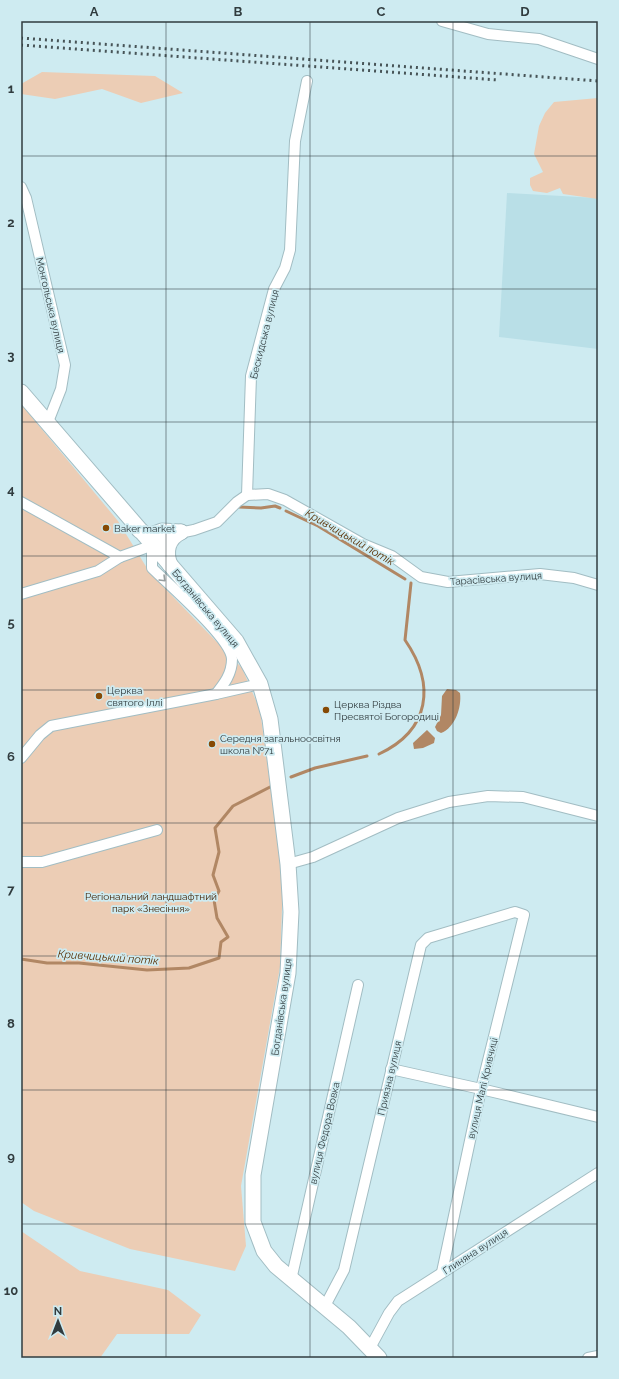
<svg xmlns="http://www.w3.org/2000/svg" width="619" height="1379" viewBox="0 0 619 1379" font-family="Raleway,sans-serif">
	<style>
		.built { fill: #b9dfe7 }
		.green { fill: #eccdb5 }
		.water { fill: #b18764 }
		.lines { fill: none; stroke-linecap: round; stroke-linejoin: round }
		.stream { stroke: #b18764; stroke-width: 3 }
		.street-casing { stroke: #a2bdc3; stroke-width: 12 }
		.secondary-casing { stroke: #a2bdc3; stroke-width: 17 }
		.street { stroke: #fff; stroke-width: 10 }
		.secondary { stroke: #fff; stroke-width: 15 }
		.rail { stroke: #475457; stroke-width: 3; stroke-dasharray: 2 4; stroke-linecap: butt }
		.oneway { stroke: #989e9f }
		.grid { fill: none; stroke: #313c3f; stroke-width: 1; stroke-opacity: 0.55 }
		.poi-dot { fill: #864a05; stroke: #ceebf1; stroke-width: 1.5 }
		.labels { text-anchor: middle; stroke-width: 3.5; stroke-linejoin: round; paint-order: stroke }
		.street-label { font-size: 10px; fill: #313c3f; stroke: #ceebf1 }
		.poi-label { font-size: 10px; fill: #313c3f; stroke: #ceebf1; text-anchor: start }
		.park-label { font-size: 10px; fill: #432508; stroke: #ceebf1 }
		.water-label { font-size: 11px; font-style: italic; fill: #582e00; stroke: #ceebf1 }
		.neatline { fill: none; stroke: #313c3f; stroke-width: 1.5 }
		.grid-label { font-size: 13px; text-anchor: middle; font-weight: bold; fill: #313c3f }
	</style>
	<rect width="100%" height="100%" fill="#ceebf1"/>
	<!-- built -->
	<polygon class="built" points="507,193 598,198 598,349 499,337"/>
	<!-- green -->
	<g class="green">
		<polygon points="42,72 155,76 183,93 141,103 102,89 55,99 21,94 21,84"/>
		<polygon points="598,98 598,199 563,194 560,188 547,193 533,191 530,185 530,178 543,172 534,154 539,126 545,113 554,102"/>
		<polygon points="21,404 118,521 150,573 242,668 260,710 283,879 280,967 241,1186 246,1246 235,1271 130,1249 34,1211 21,1202"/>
		<polygon points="21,1231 80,1271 168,1290 201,1315 189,1334 117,1334 100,1358 21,1358"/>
	</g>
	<!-- water -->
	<g class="water">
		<path d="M447,689l9,1 4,3c2,14 -5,35 -19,40l-4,-2 -2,-4 6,-12 1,-19z"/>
		<polygon points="427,730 435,738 434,743 423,748 414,749 413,743"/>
	</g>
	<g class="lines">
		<!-- stream -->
		<g class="stream">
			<polyline points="239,507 261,508 275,506 280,508"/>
			<polyline points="286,511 318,526 405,579"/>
			<path d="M379,754c51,-24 57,-69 26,-114l6,-57"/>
			<polyline points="291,777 315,768 367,756"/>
			<polyline points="21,959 47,963 79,963 147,970 189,968 219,958 221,942 228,937 217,918 214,900 219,891 213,875 219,852 215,828 233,806 272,786"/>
		</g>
		<!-- street casing -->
		<g class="street-casing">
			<g id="street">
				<polyline points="442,21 488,34 539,39 598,59"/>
				<polyline points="21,187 26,198 65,365 61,389 48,422"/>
				<polyline points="247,495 251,376 274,289 285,268 290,250 295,141 307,81"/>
				<polyline points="21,502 120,557 156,544 169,535 194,530 217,522 237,502 247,495 268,494 285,500 363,544 392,556 421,577 448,582 540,574 574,578 598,585"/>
				<path d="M152,545v23c17,17 79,70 80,91 0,15 -8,25 -16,35"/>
				<polyline points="21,594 98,571 120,557"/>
				<polyline points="21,758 40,735 51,726 216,694 260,684"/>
				<polyline points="21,862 42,862 157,830"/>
				<polyline points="288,864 313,857 398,818 449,802 488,796 523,797 598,816"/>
				<polyline points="391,1069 481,1089 598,1117"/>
				<polyline points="291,1280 358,985"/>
				<polyline points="325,1306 344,1270 421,945 428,938 515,912 524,915 481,1089 442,1272"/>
				<polyline points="370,1348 389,1313 398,1301 598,1173"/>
				<polyline points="588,1358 598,1356"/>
			</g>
		</g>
		<!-- secondary casing -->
		<g class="secondary-casing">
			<g id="secondary">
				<polyline points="21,392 236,641 260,684 270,719 288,864 291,912 288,973 253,1175 253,1222 264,1251 276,1266 349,1327 379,1358"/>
				<polyline points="139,530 149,536 162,531 181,532"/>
				<path d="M170,565c-5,-13 -3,-26 11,-33"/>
			</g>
		</g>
		<!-- street -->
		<use href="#street" class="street"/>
		<!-- secondary -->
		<use href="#secondary" class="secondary"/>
		<!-- rail -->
		<g class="rail">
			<polyline points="21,38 598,81"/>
			<polyline points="21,45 498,80"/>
		</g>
	</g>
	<!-- one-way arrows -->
	<defs><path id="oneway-chevron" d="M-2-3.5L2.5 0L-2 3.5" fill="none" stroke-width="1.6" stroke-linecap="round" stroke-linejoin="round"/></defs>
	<use class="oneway" href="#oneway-chevron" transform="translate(163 579) rotate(45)"/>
	<!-- grid -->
	<path class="grid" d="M166,21v1337M310,21v1337M453,21v1337M21,156h577M21,289h577M21,422h577M21,556h577M21,690h577M21,823h577M21,956h577M21,1090h577M21,1224h577"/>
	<!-- markers -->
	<g class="poi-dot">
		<circle cx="106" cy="528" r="4"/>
		<circle cx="99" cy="696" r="4"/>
		<circle cx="326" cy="710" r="4"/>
		<circle cx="212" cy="744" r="4"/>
	</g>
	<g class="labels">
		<!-- street labels -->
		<g class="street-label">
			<text transform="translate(51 305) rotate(77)" y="4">Монгольська вулиця</text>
			<text transform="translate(264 334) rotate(-76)" y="4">Бескидська вулиця</text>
			<text transform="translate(496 578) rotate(-4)" y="4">Тарасівська вулиця</text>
			<text transform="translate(206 608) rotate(50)" y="4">Богданівська вулиця</text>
			<text transform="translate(281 1007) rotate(-82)" y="4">Богданівська вулиця</text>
			<text transform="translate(389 1078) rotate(-77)" y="4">Приязна вулиця</text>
			<text transform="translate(482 1088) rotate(-77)" y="4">вулиця Малі Кривчиці</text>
			<text transform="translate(324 1133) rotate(-77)" y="4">вулиця Федора Вовка</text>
			<text transform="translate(475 1251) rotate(-33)" y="4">Глиняна вулиця</text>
		</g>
		<!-- poi labels -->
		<g class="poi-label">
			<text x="114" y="532">Baker market</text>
			<text x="107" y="694">Церква<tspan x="107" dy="12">святого Іллі</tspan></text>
			<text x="334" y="708">Церква Різдва<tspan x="334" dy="12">Пресвятої Богородиці</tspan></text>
			<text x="220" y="742">Середня загальноосвітня<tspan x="220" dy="12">школа №71</tspan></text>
		</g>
		<!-- park labels -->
		<g class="park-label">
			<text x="151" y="900">Регіональний ландшафтний<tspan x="151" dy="12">парк «Знесіння»</tspan></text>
		</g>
		<!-- water labels -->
		<g class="water-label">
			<text transform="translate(350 537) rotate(30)" y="4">Кривчицький потік</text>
			<text transform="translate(108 957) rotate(4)" y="4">Кривчицький потік</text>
		</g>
	</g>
	<!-- border -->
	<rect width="619" height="1379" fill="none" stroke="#ceebf1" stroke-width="44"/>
	<!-- north arrow -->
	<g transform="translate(58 1321)" stroke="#ceebf1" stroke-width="3" paint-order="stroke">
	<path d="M0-3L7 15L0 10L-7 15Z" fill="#313c3f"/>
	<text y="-6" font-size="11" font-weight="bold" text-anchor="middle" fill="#313c3f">N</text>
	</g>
	<rect x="22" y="22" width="575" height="1335" class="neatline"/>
	<g class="grid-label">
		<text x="94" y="16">A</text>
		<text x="238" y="16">B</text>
		<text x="381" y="16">C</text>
		<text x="525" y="16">D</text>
		<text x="11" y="93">1</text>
		<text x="11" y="227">2</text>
		<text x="11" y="360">3</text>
		<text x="11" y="494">4</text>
		<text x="11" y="627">5</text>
		<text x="11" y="761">6</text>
		<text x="11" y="894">7</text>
		<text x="11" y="1028">8</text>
		<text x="11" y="1161">9</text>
		<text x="11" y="1295">10</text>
	</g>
</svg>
